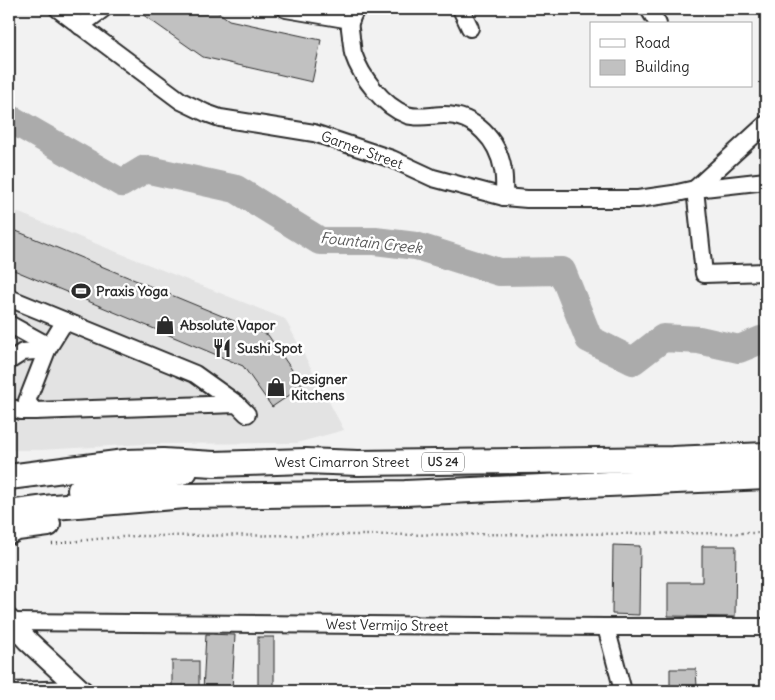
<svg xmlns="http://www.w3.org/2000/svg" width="775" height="700" viewBox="0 0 775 700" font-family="Delius,sans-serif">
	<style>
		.built { fill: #e3e3e3 }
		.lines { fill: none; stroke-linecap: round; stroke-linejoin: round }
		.river { stroke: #ababab; stroke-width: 28 }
		.building { fill: #c1c1c1; stroke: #2b2b2b }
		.minor-casing { stroke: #2b2b2b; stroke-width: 20 }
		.major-casing { stroke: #2b2b2b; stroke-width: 24 }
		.highway-casing { stroke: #2b2b2b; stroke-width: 28 }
		.path { stroke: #2b2b2b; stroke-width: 2.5; stroke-dasharray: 1 4; stroke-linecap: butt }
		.minor { stroke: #fff; stroke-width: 16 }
		.major { stroke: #fff; stroke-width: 20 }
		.highway { stroke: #fff; stroke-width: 24 }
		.labels { text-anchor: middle; stroke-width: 5; stroke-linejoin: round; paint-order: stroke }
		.shield { fill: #fff; stroke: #6b6b6b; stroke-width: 1 }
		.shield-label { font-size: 12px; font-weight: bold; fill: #2b2b2b }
		.street-label { font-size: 14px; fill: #2b2b2b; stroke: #fff }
		.poi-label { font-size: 14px; font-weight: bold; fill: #2b2b2b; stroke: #fff; text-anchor: start }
		.water-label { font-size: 15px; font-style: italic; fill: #585858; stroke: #fff }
	</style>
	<rect width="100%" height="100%" fill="#f2f2f2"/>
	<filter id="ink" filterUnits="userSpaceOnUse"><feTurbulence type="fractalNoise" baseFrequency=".02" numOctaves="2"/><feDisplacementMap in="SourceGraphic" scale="10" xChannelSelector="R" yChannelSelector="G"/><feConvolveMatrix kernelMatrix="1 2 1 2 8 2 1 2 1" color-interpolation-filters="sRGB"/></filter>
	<g filter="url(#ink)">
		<!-- built -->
		<polygon class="built" points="9,209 285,319 344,430 297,443 145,444 41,450 9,450"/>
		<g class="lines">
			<!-- river -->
			<polyline class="river" points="9,118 122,183 145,169 236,189 320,241 375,241 416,246 499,272 562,271 589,339 633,361 663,338 699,340 739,349 761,340 766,339"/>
		</g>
		<!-- building -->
		<g class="building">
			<polygon points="146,9 214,9 229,20 321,40 312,82 203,57 142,14"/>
			<polygon points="9,228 268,335 303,386 272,407 243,366 9,268"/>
			<polygon points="613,545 640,546 639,615 612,614"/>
			<polygon points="702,546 736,546 735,617 668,616 668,582 702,582"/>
			<polygon points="206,634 235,635 232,690 203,691"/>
			<rect x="258" y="637" width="16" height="50"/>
			<rect x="172" y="661" width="27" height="30"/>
			<polygon points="670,669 696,669 697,687 670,688"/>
		</g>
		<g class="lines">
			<!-- minor casing -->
			<g class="minor-casing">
				<g id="minor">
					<polyline points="58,9 181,101 206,113 220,118 314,133 392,159 433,178 504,197 527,199 638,199 673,194 695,189 766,181"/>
					<polyline points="286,9 351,20"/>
					<path d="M356,9c-2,4 -5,9 -6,14 -1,4 1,10 1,15 1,5 1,10 2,15 8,24 30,53 54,62 12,4 25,0 37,0 31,0 54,25 59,55 2,9 1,18 1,27"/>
					<polyline points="461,9 470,28"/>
					<polyline points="649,9 658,24"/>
					<polyline points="80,26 103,9"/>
					<polyline points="695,189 704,274 766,272"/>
					<polyline points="695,189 766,124"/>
					<polyline points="9,298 195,374 237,404"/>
					<polyline points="65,321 47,350 27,401 34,411 237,404 247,414"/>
					<polyline points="9,324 49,346"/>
					<polyline points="9,361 23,352 47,350"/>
					<polyline points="9,407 21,411 34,411"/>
					<polyline points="9,622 606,627 766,627"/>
					<polyline points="606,627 623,691"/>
					<polyline points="9,691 79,689"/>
				</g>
			</g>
			<!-- major casing -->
			<g class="major-casing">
				<polyline id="major" points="9,620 28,641 82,691"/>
			</g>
			<!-- highway casing -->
			<g class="highway-casing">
				<g id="highway">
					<polyline points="9,477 125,462 163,461 214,464 305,461 358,463 672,459 766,455"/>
					<polyline points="80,490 130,483 185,471"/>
					<polyline points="9,513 54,507 185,496 405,493 766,477"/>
					<polyline points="9,532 17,528 48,524"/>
				</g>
			</g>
			<!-- path -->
			<polyline class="path" points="52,544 96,539 136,536 766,533"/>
			<!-- minor -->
			<use href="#minor" class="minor"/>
			<!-- major -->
			<use href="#major" class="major"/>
			<!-- highway -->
			<use href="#highway" class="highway"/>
		</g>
	</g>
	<!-- icons -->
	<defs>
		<g id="stadium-bare" transform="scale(1.5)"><path d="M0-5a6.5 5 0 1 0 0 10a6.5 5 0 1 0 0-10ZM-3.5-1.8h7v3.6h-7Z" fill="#2b2b2b" stroke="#fff" stroke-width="2.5" paint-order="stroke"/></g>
		<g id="shop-bare" transform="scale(1.5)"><path d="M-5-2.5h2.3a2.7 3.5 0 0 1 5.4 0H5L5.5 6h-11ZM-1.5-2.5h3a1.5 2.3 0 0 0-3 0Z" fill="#2b2b2b" stroke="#fff" stroke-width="2.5" paint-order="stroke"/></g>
		<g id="restaurant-bare" transform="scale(1.5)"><path d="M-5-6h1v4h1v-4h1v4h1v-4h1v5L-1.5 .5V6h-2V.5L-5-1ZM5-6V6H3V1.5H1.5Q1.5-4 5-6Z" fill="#2b2b2b" stroke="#fff" stroke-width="2.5" paint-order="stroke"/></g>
	</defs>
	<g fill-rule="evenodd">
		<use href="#stadium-bare" x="81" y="291"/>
		<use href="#shop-bare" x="165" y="325"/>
		<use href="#restaurant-bare" x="222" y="348"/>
		<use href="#shop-bare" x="276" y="387"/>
	</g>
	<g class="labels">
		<!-- shield labels -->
		<rect class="shield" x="422" y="452.5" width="42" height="19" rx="4"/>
		<g class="shield-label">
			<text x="443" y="466">US 24</text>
		</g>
		<!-- street labels -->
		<g class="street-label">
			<text transform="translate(362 150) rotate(20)" y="5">Garner Street</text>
			<text x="342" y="467">West Cimarron Street</text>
			<text transform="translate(387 625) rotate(1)" y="5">West Vermijo Street</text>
		</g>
		<!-- poi labels -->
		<g class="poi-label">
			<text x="96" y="296">Praxis Yoga</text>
			<text x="180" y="330">Absolute Vapor</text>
			<text x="237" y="353">Sushi Spot</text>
			<text x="291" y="384">Designer<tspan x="291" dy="16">Kitchens</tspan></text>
		</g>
		<!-- water labels -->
		<g class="water-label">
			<text transform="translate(371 243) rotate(6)" y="5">Fountain Creek</text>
		</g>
	</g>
	<!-- margin -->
	<rect width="775" height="700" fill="none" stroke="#fff" stroke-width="30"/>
	<rect x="15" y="15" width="745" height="670" fill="none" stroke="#2b2b2b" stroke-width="2" filter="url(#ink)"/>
	<!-- legend -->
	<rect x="590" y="22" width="162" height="65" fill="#ffffff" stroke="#aaaaaa"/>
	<rect x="600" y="39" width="25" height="8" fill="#ffffff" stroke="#aaaaaa"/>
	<text x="635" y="48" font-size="15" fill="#2b2b2b">Road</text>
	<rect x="600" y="60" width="25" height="15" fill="#c1c1c1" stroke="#aaaaaa"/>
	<text x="635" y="72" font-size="15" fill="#2b2b2b">Building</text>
</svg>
